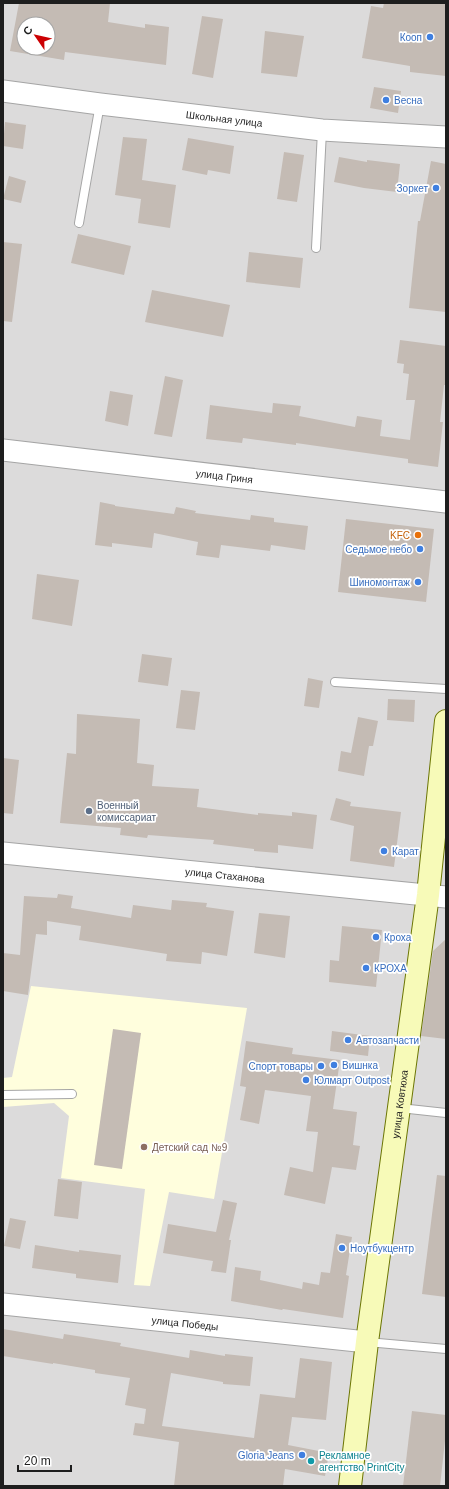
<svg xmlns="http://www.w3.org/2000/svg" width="449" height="1489" viewBox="0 0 449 1489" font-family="Helvetica,sans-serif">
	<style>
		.residential { fill: #dcdbdb; fill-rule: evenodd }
		.education { fill: #fffedd }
		.building { fill: #c4bbb4; fill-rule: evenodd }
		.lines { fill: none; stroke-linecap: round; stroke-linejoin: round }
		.service-casing { stroke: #a5a5a5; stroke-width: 10 }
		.tertiary-casing { stroke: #a5a5a5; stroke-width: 23 }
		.secondary-casing { stroke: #6c7604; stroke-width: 24 }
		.service { stroke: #fff; stroke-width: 8 }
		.tertiary { stroke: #fff; stroke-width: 21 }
		.secondary { stroke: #f7fab8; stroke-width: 22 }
		.shop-dot { fill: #3f7fe0; stroke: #fff; stroke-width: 1.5 }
		.food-dot { fill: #e8710a; stroke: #fff; stroke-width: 1.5 }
		.service-dot { fill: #5c6f8a; stroke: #fff; stroke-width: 1.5 }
		.education-dot { fill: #8d6e63; stroke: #fff; stroke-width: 1.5 }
		.culture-dot { fill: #0f9aa8; stroke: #fff; stroke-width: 1.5 }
		.labels { text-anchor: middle; stroke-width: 3.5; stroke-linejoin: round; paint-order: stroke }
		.shop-label { font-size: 10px; fill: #366cbe; stroke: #fff; text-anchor: start }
		.street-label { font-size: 10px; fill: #1e1e1e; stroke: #fff }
		.food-label { font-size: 10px; fill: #c56008; stroke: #fff; text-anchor: end }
		.service-label { font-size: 10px; fill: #4e5e75; stroke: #fff; text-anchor: start }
		.education-label { font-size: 10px; fill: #785e54; stroke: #fff; text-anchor: start }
		.culture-label { font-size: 10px; fill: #0d838f; stroke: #fff; text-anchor: start }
	</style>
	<rect width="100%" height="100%" fill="#efebe4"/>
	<!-- residential -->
	<path class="residential" d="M3,3h443v1483h-443zM24,24h24v24h-24z"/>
	<!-- education -->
	<polygon class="education" points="31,986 247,1008 214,1199 169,1192 150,1286 134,1285 145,1189 61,1178 69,1116 54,1103 3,1107 3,1078 12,1077"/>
	<!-- building -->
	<g class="building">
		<path d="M19,3h91l-2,19 37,6v-4l24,3 -3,38 -101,-13 -1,8 -54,-9zM24,24h24v24h-24z"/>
		<polygon points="384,3 446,3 446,76 410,72 410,66 362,58 371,6 383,8"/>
		<polygon points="202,16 223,19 213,78 192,74"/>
		<polygon points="265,31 304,36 297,77 261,73"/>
		<polygon points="374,87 401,91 398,113 370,108"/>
		<polygon points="5,122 26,125 23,149 3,146"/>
		<polygon points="123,137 147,139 142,180 176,185 170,228 138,223 141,199 115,195"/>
		<polygon points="188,138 234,146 230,174 208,170 207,175 182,170"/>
		<polygon points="284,152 304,155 297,202 277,199"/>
		<polygon points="339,157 367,162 367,160 400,164 397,192 364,188 334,182"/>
		<polygon points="431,161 446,164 446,312 409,308 418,221 420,221"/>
		<polygon points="9,176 26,181 21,203 3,199"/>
		<polygon points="78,234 131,246 124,275 71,263"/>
		<polygon points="3,242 22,244 12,322 3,321"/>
		<polygon points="249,252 303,258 300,288 246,282"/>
		<polygon points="152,290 230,305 223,337 145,322"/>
		<polygon points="400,340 446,346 446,385 444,385 440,422 443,422 438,467 408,463 408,459 296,443 296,445 243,438 242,443 206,439 210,405 272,413 273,403 301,406 299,416 355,427 357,416 382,420 380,436 410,440 415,400 406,400 409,374 403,373 404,364 397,363"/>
		<polygon points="165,376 183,380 172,437 154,434"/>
		<polygon points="110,391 133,395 128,426 105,421"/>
		<polygon points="100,502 115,505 115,506 174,514 176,507 196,511 195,513 250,520 251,515 274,518 274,522 308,526 305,550 271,545 270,551 221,545 219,558 196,555 198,542 154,533 152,548 112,543 112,547 95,545"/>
		<polygon points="346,519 434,529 426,602 338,592"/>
		<polygon points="37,574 79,580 72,626 32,619"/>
		<polygon points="142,654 172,658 168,686 138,682"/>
		<polygon points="308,678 323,681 319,708 304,706"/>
		<polygon points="181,690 200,692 195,730 176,728"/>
		<polygon points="388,699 415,700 414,722 387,720"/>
		<polygon points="77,714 140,719 137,763 154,765 152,786 199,789 197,807 258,815 258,813 292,816 292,812 317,815 313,849 278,845 278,853 254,851 254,849 213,844 214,840 148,835 147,838 120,835 121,828 60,823 67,753 76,754"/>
		<polygon points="358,717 378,721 373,746 369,746 364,776 338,771 341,751 351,753"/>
		<polygon points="3,758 19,760 13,814 3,813"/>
		<polygon points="336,798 351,802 350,806 401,812 394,867 350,861 354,826 330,820"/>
		<polygon points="58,894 73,896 71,908 131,918 133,905 171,910 172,900 207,903 206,907 234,911 227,956 202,952 201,964 166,961 167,954 79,940 81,926 47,921 47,935 36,934 28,995 3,991 3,953 20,955 24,896 57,898"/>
		<polygon points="259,913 290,916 285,958 254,953"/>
		<polygon points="342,926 382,930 376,987 329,982 330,960 339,961"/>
		<polygon points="446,939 446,1039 421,1036 433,951"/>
		<polygon points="113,1029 141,1033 122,1169 94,1165"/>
		<polygon points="332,1031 370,1036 368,1056 330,1051"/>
		<polygon points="246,1041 293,1048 292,1054 340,1060 333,1109 357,1112 353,1145 360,1146 356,1170 332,1167 325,1204 284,1195 290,1167 313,1172 318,1132 306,1131 311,1096 265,1090 259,1124 240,1120 246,1087 240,1086"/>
		<polygon points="437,1175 446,1176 446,1297 422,1294"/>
		<polygon points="58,1179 82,1182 78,1219 54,1216"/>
		<polygon points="223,1200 237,1203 229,1240 231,1240 226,1273 211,1271 213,1261 163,1253 168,1224 216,1232"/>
		<polygon points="10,1218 26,1221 20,1249 4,1246"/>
		<polygon points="336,1234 352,1237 346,1275 349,1276 343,1318 283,1309 282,1310 231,1301 235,1267 261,1271 260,1280 302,1289 303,1282 319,1285 321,1272 330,1273"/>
		<polygon points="35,1245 79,1252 79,1250 121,1255 118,1283 76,1278 76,1274 32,1268"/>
		<polygon points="3,1329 63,1339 64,1334 121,1343 120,1346 189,1358 190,1350 225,1356 225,1354 253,1357 250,1386 223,1384 223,1382 171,1373 162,1426 254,1438 260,1394 295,1398 300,1358 332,1362 326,1420 292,1417 288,1445 329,1453 325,1476 285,1469 283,1486 174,1486 179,1442 133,1435 135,1423 144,1424 146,1409 125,1405 130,1378 95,1373 95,1370 53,1363 53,1364 3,1356"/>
		<polygon points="412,1411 446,1415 446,1432 440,1486 403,1486"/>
	</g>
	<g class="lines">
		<!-- service casing -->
		<g class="service-casing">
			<g id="service">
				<polyline points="79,223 100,104"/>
				<polyline points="316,248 322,131"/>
				<polyline points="335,682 446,689"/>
				<polyline points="3,1095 72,1094"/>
				<polyline points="400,1108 446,1113"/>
				<polyline points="367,1342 446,1349"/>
			</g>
		</g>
		<!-- tertiary casing -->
		<g class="tertiary-casing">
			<g id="tertiary">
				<path id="s1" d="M3,91l97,13 222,26 124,7"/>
				<path id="s2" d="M3,450l443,52"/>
				<path id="s3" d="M3,853l443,44"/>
				<path id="s4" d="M3,1304l364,38"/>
			</g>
		</g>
		<!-- secondary casing -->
		<g class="secondary-casing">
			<g id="secondary">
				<path id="s5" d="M350,1486l17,-144 61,-447 18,-174"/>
			</g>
		</g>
		<!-- service -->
		<use href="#service" class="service"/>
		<!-- tertiary -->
		<use href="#tertiary" class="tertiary"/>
		<!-- secondary -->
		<use href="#secondary" class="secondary"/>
	</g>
	<!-- markers -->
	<g class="shop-dot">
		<circle cx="430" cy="37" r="4"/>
		<circle cx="386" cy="100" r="4"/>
		<circle cx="436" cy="188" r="4"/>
		<circle cx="420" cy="549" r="4"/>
		<circle cx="418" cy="582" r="4"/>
		<circle cx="384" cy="851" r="4"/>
		<circle cx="376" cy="937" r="4"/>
		<circle cx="366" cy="968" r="4"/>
		<circle cx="348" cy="1040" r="4"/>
		<circle cx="334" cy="1065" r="4"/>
		<circle cx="321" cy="1066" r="4"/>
		<circle cx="306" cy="1080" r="4"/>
		<circle cx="342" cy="1248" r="4"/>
		<circle cx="302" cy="1455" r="4"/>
	</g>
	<circle class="food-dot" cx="418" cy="535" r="4"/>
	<circle class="service-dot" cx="89" cy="811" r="4"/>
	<circle class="education-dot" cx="144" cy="1147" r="4"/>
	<circle class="culture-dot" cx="311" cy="1461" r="4"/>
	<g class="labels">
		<!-- shop labels -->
		<g class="shop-label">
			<text x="422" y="41" text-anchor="end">Кооп</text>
			<text x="394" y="104">Весна</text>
			<text x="428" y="192" text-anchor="end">Зоркет</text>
			<text x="412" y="553" text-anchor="end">Седьмое небо</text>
			<text x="410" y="586" text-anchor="end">Шиномонтаж</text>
			<text x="392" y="855">Карат</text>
			<text x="384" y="941">Кроха</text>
			<text x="374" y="972">КРОХА</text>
			<text x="356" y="1044">Автозапчасти</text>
			<text x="342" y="1069">Вишнка</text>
			<text x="313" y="1070" text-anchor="end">Спорт товары</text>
			<text x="314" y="1084">Юлмарт Outpost</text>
			<text x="350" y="1252">Ноутбукцентр</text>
			<text x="294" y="1459" text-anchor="end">Gloria Jeans</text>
		</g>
		<!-- street labels -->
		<g class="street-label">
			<text dy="4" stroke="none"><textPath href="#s1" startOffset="223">Школьная улица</textPath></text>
			<text dy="4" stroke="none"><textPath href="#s2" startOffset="223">улица Гриня</textPath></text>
			<text dy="4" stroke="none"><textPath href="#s3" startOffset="223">улица Стаханова</textPath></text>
			<text dy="4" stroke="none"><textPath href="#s5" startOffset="385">улица Ковтюха</textPath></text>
			<text dy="4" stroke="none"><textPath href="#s4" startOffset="183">улица Победы</textPath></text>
		</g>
		<!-- food labels -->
		<g class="food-label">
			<text x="410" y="539">KFC</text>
		</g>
		<!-- service labels -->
		<g class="service-label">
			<text x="97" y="809">Военный<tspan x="97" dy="12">комиссариат</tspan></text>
		</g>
		<!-- education labels -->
		<g class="education-label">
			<text x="152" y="1151">Детский сад №9</text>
		</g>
		<!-- culture labels -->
		<g class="culture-label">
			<text x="319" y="1459">Рекламное<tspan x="319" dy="12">агентство PrintCity</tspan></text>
		</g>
	</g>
	<!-- border -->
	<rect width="449" height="1489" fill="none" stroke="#1e1e1e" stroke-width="8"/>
	<!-- north arrow -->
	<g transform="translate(36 36) rotate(304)"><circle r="19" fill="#ffffff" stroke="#a5a5a5"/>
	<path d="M0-3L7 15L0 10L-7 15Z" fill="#cc0003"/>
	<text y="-6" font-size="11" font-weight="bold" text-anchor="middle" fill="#1e1e1e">С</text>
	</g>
	<!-- scale -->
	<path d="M18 1465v6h53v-6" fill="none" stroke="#1e1e1e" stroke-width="2"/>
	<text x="24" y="1465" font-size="12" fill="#1e1e1e" stroke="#ffffff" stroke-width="3" paint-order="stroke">20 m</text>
</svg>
